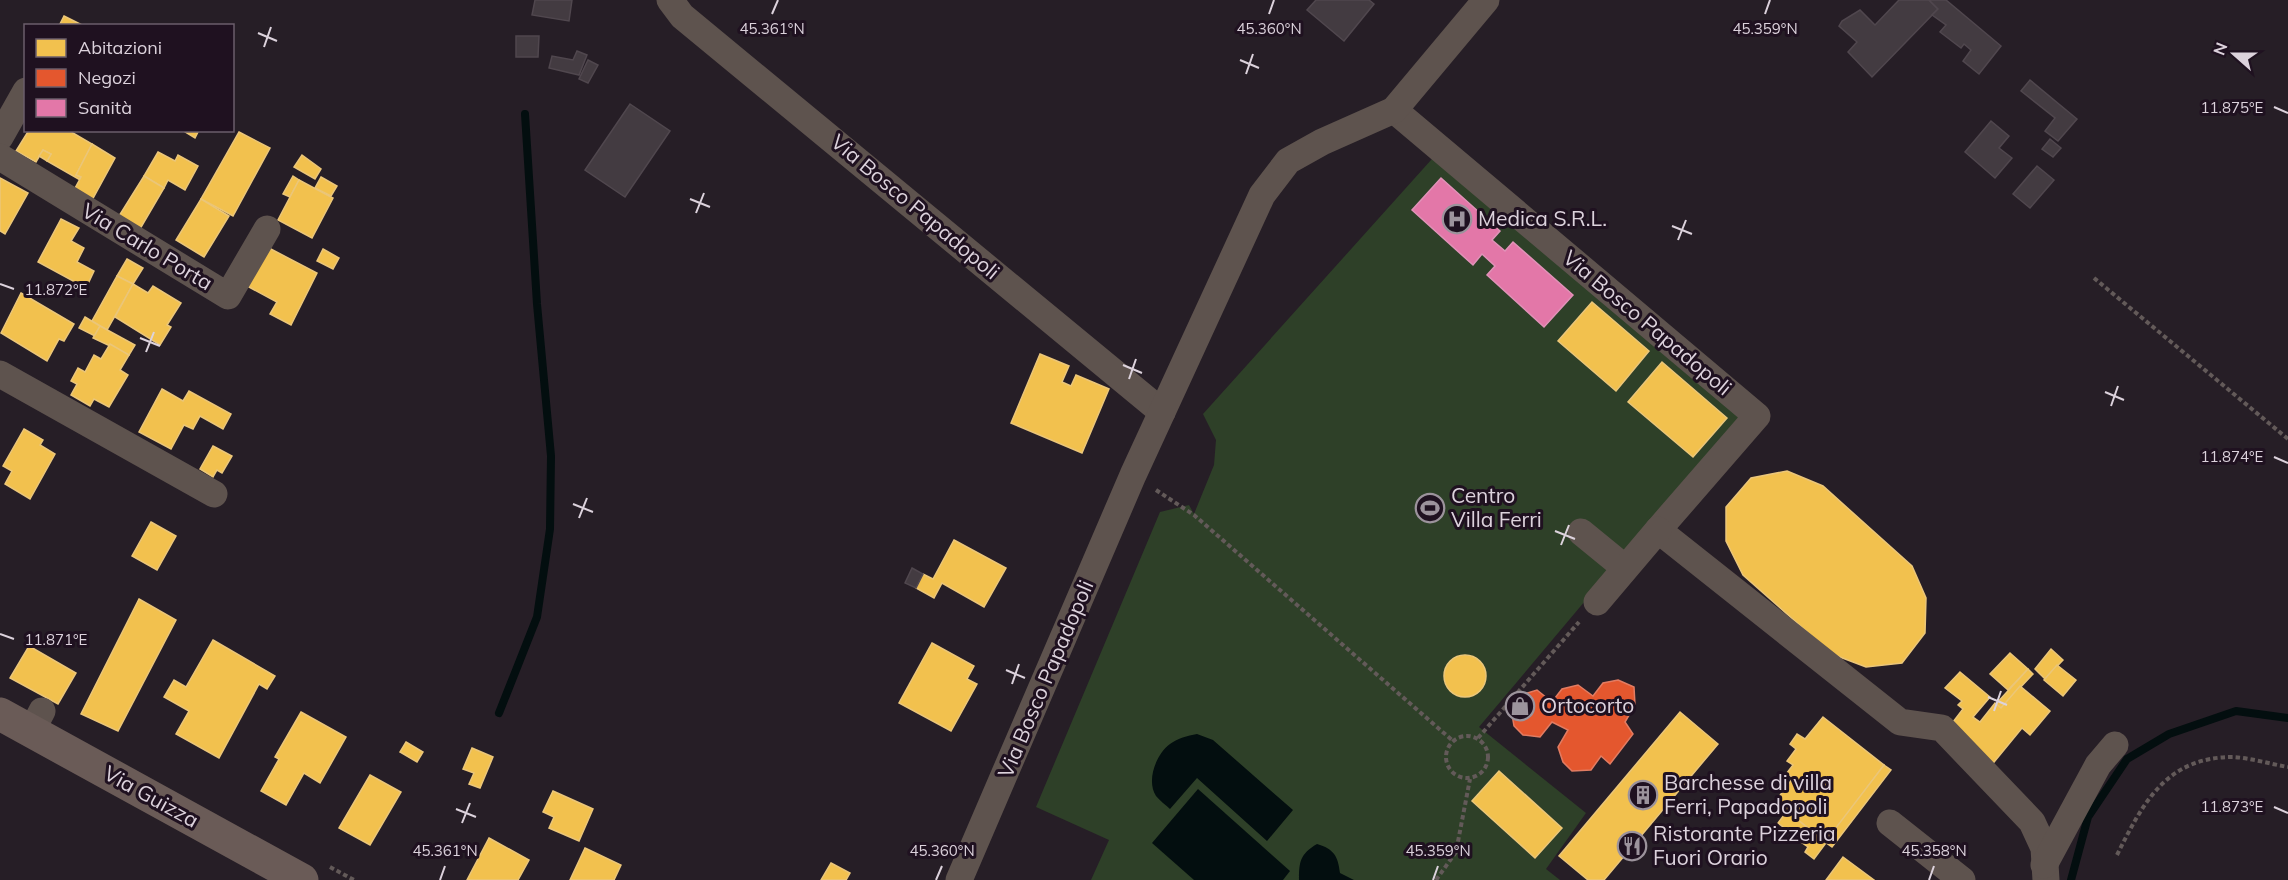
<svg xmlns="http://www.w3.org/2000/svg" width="2288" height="880" viewBox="0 0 2288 880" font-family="Mulish,sans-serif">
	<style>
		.green { fill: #2e4028 }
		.water { fill: #030e0f }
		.homes { fill: #f2c14e; stroke: #ebc679; stroke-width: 1.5 }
		.shops { fill: #e4572e; stroke: #e27c62; stroke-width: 1.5 }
		.health { fill: #e377a8; stroke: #e192b8; stroke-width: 1.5 }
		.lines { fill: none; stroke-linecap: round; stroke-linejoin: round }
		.stream { stroke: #030e0f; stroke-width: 8 }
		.building { fill: #433b41; stroke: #50474e; stroke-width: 1.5 }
		.path { stroke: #635a59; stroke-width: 4; stroke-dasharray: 4.5 3; stroke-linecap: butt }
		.minor { stroke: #5e534e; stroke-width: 27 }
		.major { stroke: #6a5b57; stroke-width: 33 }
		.ticks { fill: none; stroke: #dcd2dc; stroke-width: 2 }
		.labels { text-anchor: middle; stroke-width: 6; stroke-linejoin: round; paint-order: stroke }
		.street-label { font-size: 21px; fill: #dcd2dc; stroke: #1f1120 }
		.poi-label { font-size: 21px; fill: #dcd2dc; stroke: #1f1120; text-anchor: start }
		.ticks-label { font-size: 15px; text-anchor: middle; fill: #dcd2dc; stroke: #1f1120; stroke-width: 6; stroke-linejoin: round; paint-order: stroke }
	</style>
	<rect width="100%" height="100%" fill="#261e26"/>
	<!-- green -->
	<polygon class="green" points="1449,140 1755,399 1479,727 1586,813 1546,869 1560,880 1091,880 1109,840 1036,807 1160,512 1189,505 1194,514 1214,465 1216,440 1203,414"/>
	<!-- water -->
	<g class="water">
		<path d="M1197,734l16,6 80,70 -26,31 -70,-63 -27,31c-4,-4 -10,-8 -14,-13 -10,-15 0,-42 14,-52 8,-6 17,-8 27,-10z"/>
		<polygon points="1198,789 1290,871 1283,880 1194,880 1152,843"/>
		<path d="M1317,844c17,5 21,12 23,29l14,7h-55c0,-18 1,-26 18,-36z"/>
	</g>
	<!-- homes -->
	<g class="homes">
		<polygon points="64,16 84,26 59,26"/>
		<polygon points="29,130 68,130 92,144 76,175 81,177 80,180 47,161 51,154 43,150 36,162 16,151"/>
		<polygon points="182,130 199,130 195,138"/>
		<polygon points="239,132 270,148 233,216 201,199"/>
		<polygon points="92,144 115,158 91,202 73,192 81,177 76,175"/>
		<polygon points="43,150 51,154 47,161 39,156"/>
		<polygon points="158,152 175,161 178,155 198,166 185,190 168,180 164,188 144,176"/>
		<polygon points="302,155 321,169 315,179 294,167"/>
		<polygon points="144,176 164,188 140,229 119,216"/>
		<polygon points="293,176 299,180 290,197 283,194"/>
		<polygon points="321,177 337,186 331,196 315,188"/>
		<polygon points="0,178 28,193 5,234 0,231"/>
		<polygon points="299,180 333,198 312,238 278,220"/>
		<polygon points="201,199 229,216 204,257 176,240"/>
		<polygon points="61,219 79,228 71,241 84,248 77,262 94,271 86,288 38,262"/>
		<polygon points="267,247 317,273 291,325 270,314 277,302 247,286"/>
		<polygon points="323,249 339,258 333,269 317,261"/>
		<polygon points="127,259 143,268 133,284 117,276"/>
		<polygon points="117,276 133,284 107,330 92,321"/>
		<polygon points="133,284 148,293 153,286 181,303 167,325 171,327 160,345 115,317"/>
		<polygon points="21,293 74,324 64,341 59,339 47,361 1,333"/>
		<polygon points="1592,302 1649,351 1616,391 1558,341"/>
		<polygon points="85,317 100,326 95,336 79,328"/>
		<polygon points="100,326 135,345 129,355 93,338"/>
		<polygon points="110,344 129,355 120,370 128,375 109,407 94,399 90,406 71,395 77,384 71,381 78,368 85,372 94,355 101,359"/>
		<polygon points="1040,354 1069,366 1062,382 1071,386 1076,375 1109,389 1082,453 1011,423"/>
		<polygon points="1662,362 1727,418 1693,457 1628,402"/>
		<polygon points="162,389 183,401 189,391 231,414 223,429 200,416 193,429 184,425 171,449 139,432"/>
		<polygon points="24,429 43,440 40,445 55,454 30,499 5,484 12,471 3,466"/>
		<polygon points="213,446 232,456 222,473 217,470 213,477 200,469"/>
		<polygon points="1787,471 1823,486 1912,566 1926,598 1925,633 1902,663 1866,667 1832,654 1743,575 1726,541 1726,507 1751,478"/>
		<polygon points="151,522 176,536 157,570 132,556"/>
		<polygon points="954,540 1006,568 984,607 942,583 934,598 916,588 923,574 933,579"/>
		<polygon points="139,599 176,620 118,731 81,714"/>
		<polygon points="213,640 275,676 267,689 259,684 219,758 176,734 189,711 164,697 174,680 186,687"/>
		<polygon points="932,643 974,666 967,679 977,684 951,731 899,703"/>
		<polygon points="29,646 76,673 58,704 10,678"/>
		<polygon points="2051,649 2063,660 2045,679 2035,669"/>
		<polygon points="2010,653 2028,669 2008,690 1990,674"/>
		<circle cx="1465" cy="676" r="21"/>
		<polygon points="2057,665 2076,680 2063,696 2044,680"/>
		<polygon points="2028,669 2033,674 2001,708 1996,704"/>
		<polygon points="1960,672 1990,697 1973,717 1980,722 1995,703 2001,708 2020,686 2050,711 2030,735 2022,728 1990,767 1953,722 1963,709 1958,705 1962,701 1945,688"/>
		<polygon points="301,712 346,737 320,783 304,773 286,805 261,791 279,759 275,757"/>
		<polygon points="1680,712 1718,744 1604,880 1588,880 1559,856"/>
		<polygon points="1823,717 1884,765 1814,859 1805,852 1808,847 1801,842 1811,830 1775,802 1793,778 1787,773 1793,765 1787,761 1796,749 1790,744 1797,734 1805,739"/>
		<polygon points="406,742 423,752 417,762 400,752"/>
		<polygon points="472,748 493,757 480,788 469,784 474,773 463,769"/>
		<polygon points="1884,765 1891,770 1832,847 1825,842"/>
		<polygon points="1499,771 1562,828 1535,858 1472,801"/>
		<polygon points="370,775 401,792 370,845 339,828"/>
		<polygon points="553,791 593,809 579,841 549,828 554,817 543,812"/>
		<polygon points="1787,811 1809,829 1800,840 1778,823"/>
		<polygon points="489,838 529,860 518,880 467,880"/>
		<polygon points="585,848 621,865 614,880 570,880"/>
		<polygon points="1843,857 1874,880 1826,880"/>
		<polygon points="831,863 850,873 846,880 821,880"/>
	</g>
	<!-- shops -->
	<polygon class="shops" points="1618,680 1634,687 1635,705 1625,722 1633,734 1610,764 1601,756 1591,770 1572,771 1563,762 1558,747 1568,730 1552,722 1540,737 1523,735 1514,726 1511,709 1518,696 1537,690 1552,702 1562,689 1578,685 1593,696 1603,683"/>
	<!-- health -->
	<polygon class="health" points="1441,178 1500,231 1492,240 1505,251 1513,242 1573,295 1544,327 1487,275 1495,266 1482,254 1473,265 1412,210"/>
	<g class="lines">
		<!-- stream -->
		<g class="stream">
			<polyline points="499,713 537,617 550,529 551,456 537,304 525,114"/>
			<polyline points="2071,880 2088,817 2127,759 2169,734 2236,711 2288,718"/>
		</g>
	</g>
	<!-- building -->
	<g class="building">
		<polygon points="535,0 572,0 569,21 532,15"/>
		<polygon points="1316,0 1369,0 1374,4 1344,41 1307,10"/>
		<polygon points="1899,0 1929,0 1938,9 1872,77 1848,52 1857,42 1839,26 1842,21 1860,10 1875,25"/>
		<polygon points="1929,0 1946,0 2001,46 1979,74 1963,61 1971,50 1964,44 1961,48 1940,32 1946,25 1932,15 1938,9"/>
		<polygon points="516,36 539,36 538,57 516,57"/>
		<polygon points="577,51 587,55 579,75 549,68 552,56 573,60"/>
		<polygon points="588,60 598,65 588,83 579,79"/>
		<polygon points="2030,80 2077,119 2058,141 2045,131 2055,118 2021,91"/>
		<polygon points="630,104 670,131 625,197 585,170"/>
		<polygon points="1991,121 2009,136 1999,148 2012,158 1995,178 1965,152"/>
		<polygon points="2050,139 2061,148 2053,157 2042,149"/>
		<polygon points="2037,166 2054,180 2030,208 2013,194"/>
		<polygon points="912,568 923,574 916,588 905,583"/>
	</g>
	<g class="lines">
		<!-- path -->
		<g class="path">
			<polyline points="2094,278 2288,439"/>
			<polyline points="1156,490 1194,515 1453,741"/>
			<circle cx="1467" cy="757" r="21"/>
			<polyline points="1478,738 1579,622"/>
			<path d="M2117,855c26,-52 49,-98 116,-98 18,1 37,7 55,10"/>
			<polyline points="330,867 354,880"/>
			<polyline points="1436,880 1456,852 1470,779"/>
		</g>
		<!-- minor -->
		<g class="minor">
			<polyline points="670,0 682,16 1162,412"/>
			<polyline points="1394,110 1757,416 1658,530 1900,722 1942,728 2032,822 2044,848 2046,880"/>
			<polyline points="0,137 26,91"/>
			<polyline points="0,157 228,296 267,229"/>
			<polyline points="0,374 214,494"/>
			<polyline points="1581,532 1625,568"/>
			<polyline points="1597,602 1658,530"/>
			<polyline points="31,732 42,711"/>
			<polyline points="1890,823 1962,880"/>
			<polyline points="2044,865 2098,765 2115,745"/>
			<polyline points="959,880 1133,475 1262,195 1288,161 1322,142 1394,110 1486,0"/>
		</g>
		<!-- major -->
		<polyline class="major" points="0,714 302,880"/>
	</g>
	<!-- ticks -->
	<path class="ticks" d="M772,14l6,-14M1269,14l5,-14M1765,14l5,-14M258,33l19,8M264,47l7,-20M1240,60l19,8M1246,74l7,-20M2274,107l14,6M690,199l20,8M696,213l8,-20M1672,226l20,8M1678,240l8,-20M0,284l14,5M140,338l20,8M146,352l8,-20M1123,365l19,8M1129,379l7,-20M2105,392l19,8M2111,406l7,-20M2274,457l14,6M573,504l20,8M579,518l8,-20M1555,531l20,8M1561,545l8,-20M0,634l14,5M1006,670l19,8M1012,684l7,-20M1988,697l19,8M1994,711l7,-20M2274,807l14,6M456,809l20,8M462,823l8,-20M440,880l5,-14M936,880l6,-14M1433,880l5,-14M1929,880l5,-14"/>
	<!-- icons -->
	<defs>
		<g id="hospital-ring" transform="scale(1.5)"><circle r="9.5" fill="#1f1120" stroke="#9c939c" stroke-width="1.5"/><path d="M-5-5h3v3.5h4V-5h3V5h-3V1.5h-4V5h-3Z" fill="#9c939c"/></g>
		<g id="stadium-ring" transform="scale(1.5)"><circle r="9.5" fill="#1f1120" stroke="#9c939c" stroke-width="1.5"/><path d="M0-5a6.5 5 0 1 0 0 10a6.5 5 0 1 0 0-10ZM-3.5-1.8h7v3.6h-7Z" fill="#9c939c"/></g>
		<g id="shop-ring" transform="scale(1.5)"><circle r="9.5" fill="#1f1120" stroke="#9c939c" stroke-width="1.5"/><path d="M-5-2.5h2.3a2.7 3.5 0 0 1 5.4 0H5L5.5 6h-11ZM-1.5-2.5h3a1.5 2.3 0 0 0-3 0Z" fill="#9c939c"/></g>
		<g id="building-ring" transform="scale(1.5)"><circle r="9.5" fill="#1f1120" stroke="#9c939c" stroke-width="1.5"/><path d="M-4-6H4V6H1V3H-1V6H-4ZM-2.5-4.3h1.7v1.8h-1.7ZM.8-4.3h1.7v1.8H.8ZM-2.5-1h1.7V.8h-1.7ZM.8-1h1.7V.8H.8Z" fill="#9c939c"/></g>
		<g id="restaurant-ring" transform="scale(1.5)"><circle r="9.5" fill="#1f1120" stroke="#9c939c" stroke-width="1.5"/><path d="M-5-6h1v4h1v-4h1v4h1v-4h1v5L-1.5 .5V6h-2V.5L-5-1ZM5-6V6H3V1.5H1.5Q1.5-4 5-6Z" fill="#9c939c"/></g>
	</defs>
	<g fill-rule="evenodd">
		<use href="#hospital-ring" x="1457" y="219"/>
		<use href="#stadium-ring" x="1430" y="508"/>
		<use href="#shop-ring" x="1520" y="706"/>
		<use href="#building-ring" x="1643" y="795"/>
		<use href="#restaurant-ring" x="1632" y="846"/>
	</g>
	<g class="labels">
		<!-- street labels -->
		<g class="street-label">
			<text transform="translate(915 207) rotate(40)" y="7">Via Bosco Papadopoli</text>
			<text transform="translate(147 247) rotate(31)" y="7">Via Carlo Porta</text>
			<text transform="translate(1647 323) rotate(40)" y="7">Via Bosco Papadopoli</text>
			<text transform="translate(1046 679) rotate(-67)" y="7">Via Bosco Papadopoli</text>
			<text transform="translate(151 797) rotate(29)" y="7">Via Guizza</text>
		</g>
		<!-- poi labels -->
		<g class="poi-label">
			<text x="1478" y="226">Medica S.R.L.</text>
			<text x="1451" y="503">Centro<tspan x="1451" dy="24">Villa Ferri</tspan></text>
			<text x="1541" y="713">Ortocorto</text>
			<text x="1664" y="790">Barchesse di villa<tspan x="1664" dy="24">Ferri, Papadopoli</tspan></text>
			<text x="1653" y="841">Ristorante Pizzeria<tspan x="1653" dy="24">Fuori Orario</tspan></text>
		</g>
	</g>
	<g class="ticks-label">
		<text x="772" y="34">45.361°N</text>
		<text x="1269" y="34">45.360°N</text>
		<text x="1765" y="34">45.359°N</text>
		<text x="2232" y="113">11.875°E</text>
		<text x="56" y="295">11.872°E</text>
		<text x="2232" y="462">11.874°E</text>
		<text x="56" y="645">11.871°E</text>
		<text x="2232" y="812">11.873°E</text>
		<text x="445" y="856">45.361°N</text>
		<text x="942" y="856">45.360°N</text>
		<text x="1438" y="856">45.359°N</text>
		<text x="1934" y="856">45.358°N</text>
	</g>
	<!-- legend -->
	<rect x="24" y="24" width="210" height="108" fill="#1f1120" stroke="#6b5e6b" stroke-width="1.5"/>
	<rect x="36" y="39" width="30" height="18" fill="#f2c14e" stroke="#6b5e6b" stroke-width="1.5"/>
	<text x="78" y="54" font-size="18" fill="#dcd2dc">Abitazioni</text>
	<rect x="36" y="69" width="30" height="18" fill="#e4572e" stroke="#6b5e6b" stroke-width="1.5"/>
	<text x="78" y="84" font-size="18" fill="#dcd2dc">Negozi</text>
	<rect x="36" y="99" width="30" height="18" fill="#e377a8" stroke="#6b5e6b" stroke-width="1.5"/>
	<text x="78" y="114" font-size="18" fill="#dcd2dc">Sanità</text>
	<!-- north arrow -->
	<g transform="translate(2234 54) rotate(291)" stroke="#1f1120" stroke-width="4.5" paint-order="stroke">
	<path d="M0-4.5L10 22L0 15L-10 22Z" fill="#dcd2dc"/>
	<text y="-9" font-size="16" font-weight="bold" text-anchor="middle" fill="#dcd2dc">N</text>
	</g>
</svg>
